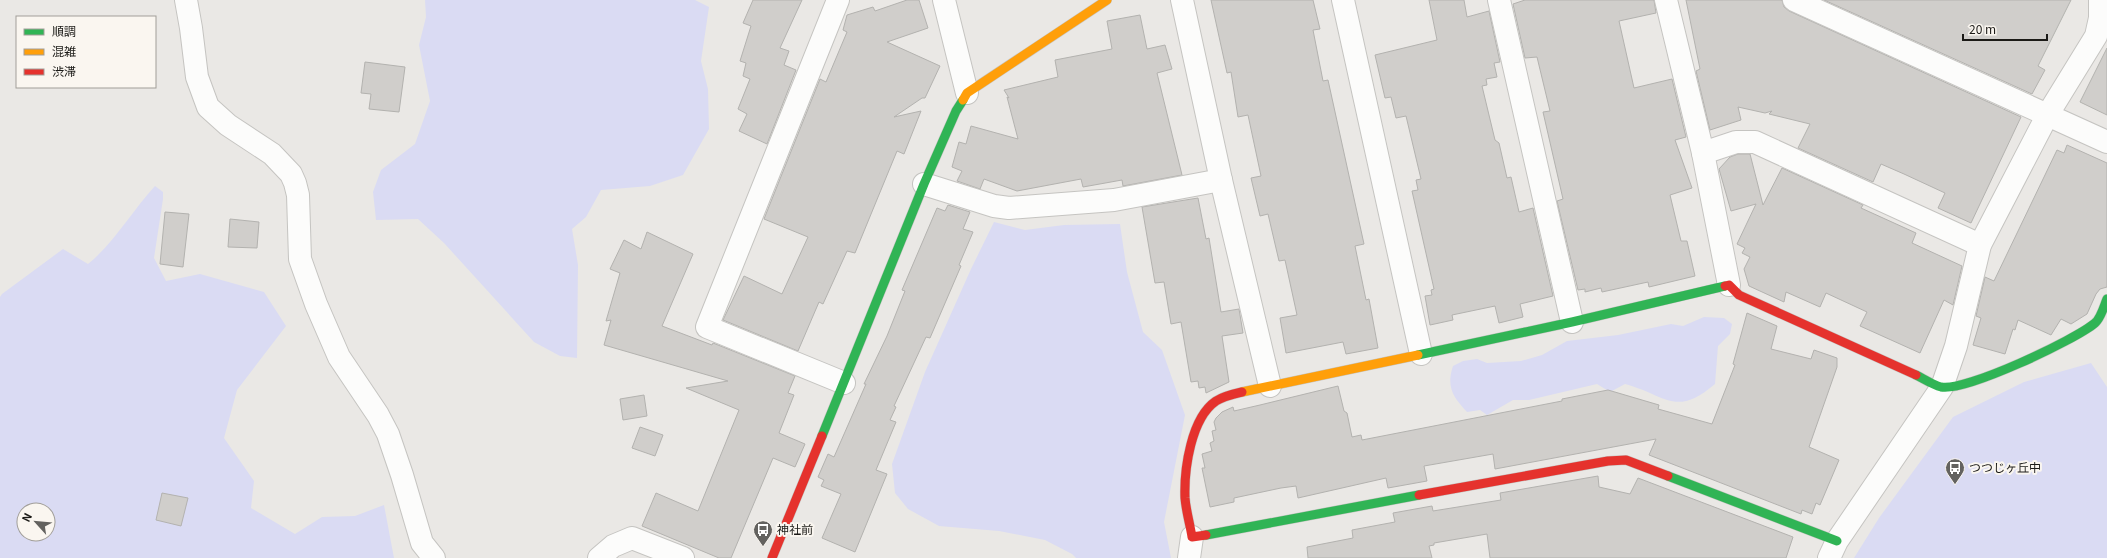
<svg xmlns="http://www.w3.org/2000/svg" width="2107" height="558" viewBox="0 0 2107 558" font-family="Georgia,'Noto Sans JP',serif">
	<style>
		.green { fill: #dadbf3; fill-rule: evenodd }
		.building { fill: #d0cecb; stroke: #b3b2af }
		.lines { fill: none; stroke-linecap: round; stroke-linejoin: round }
		.street-casing { stroke: #c5c4c1; stroke-width: 24 }
		.fast-casing { stroke: #c5c4c1; stroke-width: 10 }
		.slow-casing { stroke: #c5c4c1; stroke-width: 10 }
		.jam-casing { stroke: #c5c4c1; stroke-width: 10 }
		.street { stroke: #fcfcfb; stroke-width: 22 }
		.fast { stroke: #30b455; stroke-width: 9 }
		.slow { stroke: #ff9f0a; stroke-width: 9 }
		.jam { stroke: #e5322d; stroke-width: 9 }
		.labels { text-anchor: middle; stroke-width: 4; stroke-linejoin: round; paint-order: stroke }
		.poi-label { font-size: 12px; fill: #1b1a17; stroke: #faf6f0; text-anchor: start }
	</style>
	<rect width="100%" height="100%" fill="#eae8e5"/>
	<!-- green -->
	<g class="green">
		<polygon points="425,0 695,0 709,7 701,61 708,89 709,129 683,175 650,186 601,190 586,217 572,229 578,265 577,358 560,356 534,342 444,243 418,219 376,220 373,192 381,170 415,144 430,101 419,45 426,17"/>
		<path d="M155,186l8,6v7l-9,59 12,23 34,-7 64,18 22,34 -49,64 -13,48 30,43 -3,27 44,26 27,-17 33,-1 29,-11 10,53h-394v-261l2,-3 61,-45 25,15c26,-21 44,-53 67,-78zM24,510h24v24h-24z"/>
		<polygon points="994,222 1025,230 1064,225 1120,224 1127,272 1143,332 1162,350 1185,415 1164,522 1171,558 1076,558 1072,554 1045,540 999,531 939,526 908,509 895,493 892,464 925,372 971,269"/>
		<path d="M1704,317l20,1 8,6 -2,10 -12,12 -3,38c-40,34 -49,11 -90,0l-15,8 -13,-8 -68,16h-16l-26,15 -7,-5 -13,2c-14,-15 -21,-25 -14,-46l10,-5 14,-2 10,4 34,-2 21,-6 25,-14 51,-6 53,-11 12,2z"/>
		<polygon points="2091,363 2107,387 2107,558 1854,558 1879,518 1953,417 2024,382"/>
	</g>
	<!-- building -->
	<g class="building">
		<polygon points="753,0 802,0 780,48 789,51 784,65 796,70 767,144 739,131 747,114 738,109 750,79 743,76 746,63 740,61 751,26 743,23"/>
		<polygon points="907,0 919,0 928,28 887,42 940,66 925,98 922,98 894,117 921,111 904,154 897,151 855,253 847,251 823,304 819,302 798,351 723,320 744,276 782,294 808,237 764,219 820,79 826,82 847,32 843,30 847,15 873,7 875,11"/>
		<polygon points="1211,0 1313,0 1320,29 1313,30 1323,81 1328,80 1364,244 1355,246 1366,300 1369,299 1378,348 1346,354 1343,342 1286,353 1280,318 1297,315 1285,260 1279,261 1268,214 1260,216 1251,178 1261,176 1248,115 1238,117 1231,72 1227,73"/>
		<polygon points="1429,0 1464,0 1467,17 1489,11 1500,62 1494,63 1497,77 1486,79 1487,85 1482,86 1495,140 1499,143 1507,178 1511,177 1519,212 1533,208 1553,296 1520,304 1523,317 1499,323 1495,306 1452,315 1453,320 1430,325 1425,296 1432,295 1431,290 1434,289 1412,191 1418,190 1416,180 1421,179 1406,116 1396,118 1391,97 1385,98 1375,55 1437,40"/>
		<polygon points="1525,0 1654,0 1656,13 1619,21 1634,88 1672,79 1686,137 1675,140 1692,188 1670,195 1681,241 1687,241 1695,276 1649,287 1648,282 1602,292 1601,288 1585,292 1585,289 1578,290 1557,201 1563,199 1543,112 1550,111 1537,57 1525,58 1513,4"/>
		<polygon points="1686,0 1782,0 1784,7 1789,11 2021,117 1971,223 1938,208 1945,193 1904,174 1881,164 1873,182 1798,148 1810,124 1769,114 1772,111 1765,113 1738,107 1741,120 1710,130 1696,71 1700,69"/>
		<polygon points="1824,0 2071,0 2038,66 2045,70 2032,94"/>
		<polygon points="1140,15 1147,49 1165,45 1172,69 1157,73 1182,175 1123,186 1122,180 1083,187 1081,179 1017,191 984,179 980,189 957,181 962,171 952,167 959,142 966,144 971,126 1018,139 1007,97 1009,98 1004,90 1058,77 1055,60 1112,49 1107,21"/>
		<polygon points="2107,48 2107,115 2080,102"/>
		<polygon points="365,62 405,67 399,112 369,109 371,94 361,93"/>
		<polygon points="2067,145 2107,163 2107,287 2100,289 2096,294 2087,314 2071,324 2061,319 2051,335 2018,320 2015,330 2013,329 2005,354 1973,345 1981,318 1976,316 1985,277 1994,281 2057,150 2064,153"/>
		<polygon points="1738,154 1750,154 1763,205 1782,168 1863,205 1861,208 1916,233 1912,243 1962,266 1953,305 1944,300 1920,353 1860,326 1867,312 1826,293 1820,307 1786,292 1784,302 1749,286 1744,269 1750,257 1742,253 1745,248 1737,244 1756,204 1731,211 1719,169 1730,157"/>
		<polygon points="1198,198 1206,239 1209,238 1221,312 1239,309 1243,333 1222,336 1229,382 1206,393 1205,387 1199,388 1198,381 1191,382 1181,322 1171,324 1164,282 1155,283 1142,207"/>
		<polygon points="948,205 970,212 963,229 973,232 959,265 961,266 930,338 926,337 894,406 896,407 890,420 896,422 876,470 887,474 855,552 822,538 841,494 821,486 824,480 818,477 828,454 834,457 866,384 864,384 887,336 905,291 902,290 937,208 945,211"/>
		<polygon points="165,212 189,214 183,267 160,264"/>
		<polygon points="230,219 259,222 257,248 228,247"/>
		<polygon points="647,232 693,254 662,326 712,345 713,343 795,376 788,393 794,395 779,433 805,444 795,467 773,458 731,558 719,558 642,526 656,493 698,511 739,410 686,388 728,381 604,345 611,320 606,321 620,273 610,269 624,240 641,249"/>
		<polygon points="1747,313 1777,326 1771,349 1811,359 1814,350 1837,358 1837,367 1809,447 1839,460 1820,505 1816,503 1812,514 1802,510 1801,514 1649,455 1656,439 1495,469 1493,454 1424,466 1427,481 1388,488 1386,478 1298,498 1296,486 1281,488 1234,498 1234,502 1210,507 1202,468 1205,468 1202,454 1212,451 1210,443 1214,441 1212,431 1216,430 1214,422 1216,418 1222,412 1233,407 1234,411 1260,405 1338,386 1344,411 1347,413 1352,437 1361,435 1362,440 1562,401 1562,399 1608,390 1659,405 1658,409 1712,424 1735,365 1733,364"/>
		<polygon points="644,395 647,416 623,420 620,399"/>
		<polygon points="640,427 663,435 655,456 632,448"/>
		<polygon points="1598,476 1599,487 1630,494 1638,478 1793,537 1786,558 1490,558 1487,534 1434,543 1434,545 1429,546 1432,558 1308,558 1307,547 1353,538 1352,530 1395,522 1393,513 1432,506 1433,511 1501,500 1500,493"/>
		<polygon points="162,493 188,498 181,526 156,520"/>
	</g>
	<g class="lines">
		<!-- street casing -->
		<g class="street-casing">
			<g id="street">
				<polyline points="186,0 191,28 197,77 208,107 228,125 272,154 291,174 295,183 298,195 300,259 316,304 339,357 378,415 388,434 402,475 422,543 434,558"/>
				<polyline points="838,0 707,327 844,383"/>
				<polyline points="944,0 967,93"/>
				<polyline points="1182,0 1221,180 1270,386"/>
				<polyline points="1343,0 1421,354"/>
				<polyline points="1499,0 1572,322"/>
				<polyline points="1666,0 1703,153 1729,285"/>
				<polyline points="1794,0 2107,142"/>
				<polyline points="1703,153 1736,142 1755,142 1980,245"/>
				<polyline points="924,184 994,206 1009,208 1114,200 1221,180"/>
				<polyline points="599,558 613,546 632,538 683,558"/>
				<polyline points="1189,558 1192,537"/>
				<polyline points="1829,558 1837,541 1942,387 1956,346 1980,245 2048,114 2096,36 2100,18 2100,0"/>
			</g>
		</g>
		<!-- fast casing -->
		<g class="fast-casing">
			<g id="fast">
				<polyline points="1418,355 1572,322 1725,286"/>
				<path d="M1916,375c8,4 17,10 25,12 24,5 134,-47 154,-64 6,-5 9,-17 12,-24"/>
				<polyline points="822,436 924,184 956,111 963,100"/>
				<polyline points="1668,476 1837,541"/>
				<polyline points="1206,535 1419,495"/>
			</g>
		</g>
		<!-- slow casing -->
		<g class="slow-casing">
			<g id="slow">
				<polyline points="963,100 967,93 1107,0"/>
				<polyline points="1242,392 1418,355"/>
			</g>
		</g>
		<!-- jam casing -->
		<g class="jam-casing">
			<g id="jam">
				<polyline points="1725,286 1729,285 1739,295 1916,375"/>
				<polyline points="1419,495 1608,461 1626,460 1668,476"/>
				<path d="M1206,535l-14,2c-2,-13 -6,-26 -7,-39 -1,-29 6,-80 31,-97 8,-5 17,-7 26,-9"/>
				<polyline points="772,558 822,436"/>
			</g>
		</g>
		<!-- street -->
		<use href="#street" class="street"/>
		<!-- fast -->
		<use href="#fast" class="fast"/>
		<!-- slow -->
		<use href="#slow" class="slow"/>
		<!-- jam -->
		<use href="#jam" class="jam"/>
	</g>
	<!-- icons -->
	<defs>
		<g id="bus-pin" transform="scale(1)"><path d="M0 17L-7.5 6A9.5 9.5 0 1 1 7.5 6Z" fill="#63625f" stroke="#faf6f0"/><path d="M-5-6H5V4H4V6H2V4H-2V6H-4V4H-5ZM-3.5-4V0h7V-4ZM-3.5 1.2v1.5H-2V1.2ZM2 1.2v1.5H3.5V1.2Z" fill="#fff"/></g>
	</defs>
	<g fill-rule="evenodd">
		<use href="#bus-pin" x="1955" y="468"/>
		<use href="#bus-pin" x="763" y="530"/>
	</g>
	<g class="labels">
		<!-- poi labels -->
		<g class="poi-label">
			<text x="1969" y="472">つつじヶ丘中</text>
			<text x="777" y="534">神社前</text>
		</g>
	</g>
	<!-- legend -->
	<rect x="16" y="16" width="140" height="72" fill="#faf6f0" stroke="#a19e99"/>
	<rect x="24" y="29" width="20" height="6" fill="#30b455" stroke="#a19e99"/>
	<text x="52" y="36" font-size="12" fill="#1b1a17">順調</text>
	<rect x="24" y="49" width="20" height="6" fill="#ff9f0a" stroke="#a19e99"/>
	<text x="52" y="56" font-size="12" fill="#1b1a17">混雑</text>
	<rect x="24" y="69" width="20" height="6" fill="#e5322d" stroke="#a19e99"/>
	<text x="52" y="76" font-size="12" fill="#1b1a17">渋滞</text>
	<!-- north arrow -->
	<g transform="translate(36 522) rotate(297)"><circle r="19" fill="#faf6f0" stroke="#a19e99"/>
	<path d="M0-3L7 15L0 10L-7 15Z" fill="#63625f"/>
	<text y="-6" font-size="11" font-weight="bold" text-anchor="middle" fill="#1b1a17">N</text>
	</g>
	<!-- scale -->
	<path d="M1963 34v6h84v-6" fill="none" stroke="#1b1a17" stroke-width="2"/>
	<text x="1969" y="34" font-size="12" fill="#1b1a17" stroke="#faf6f0" stroke-width="3" paint-order="stroke">20 m</text>
</svg>
